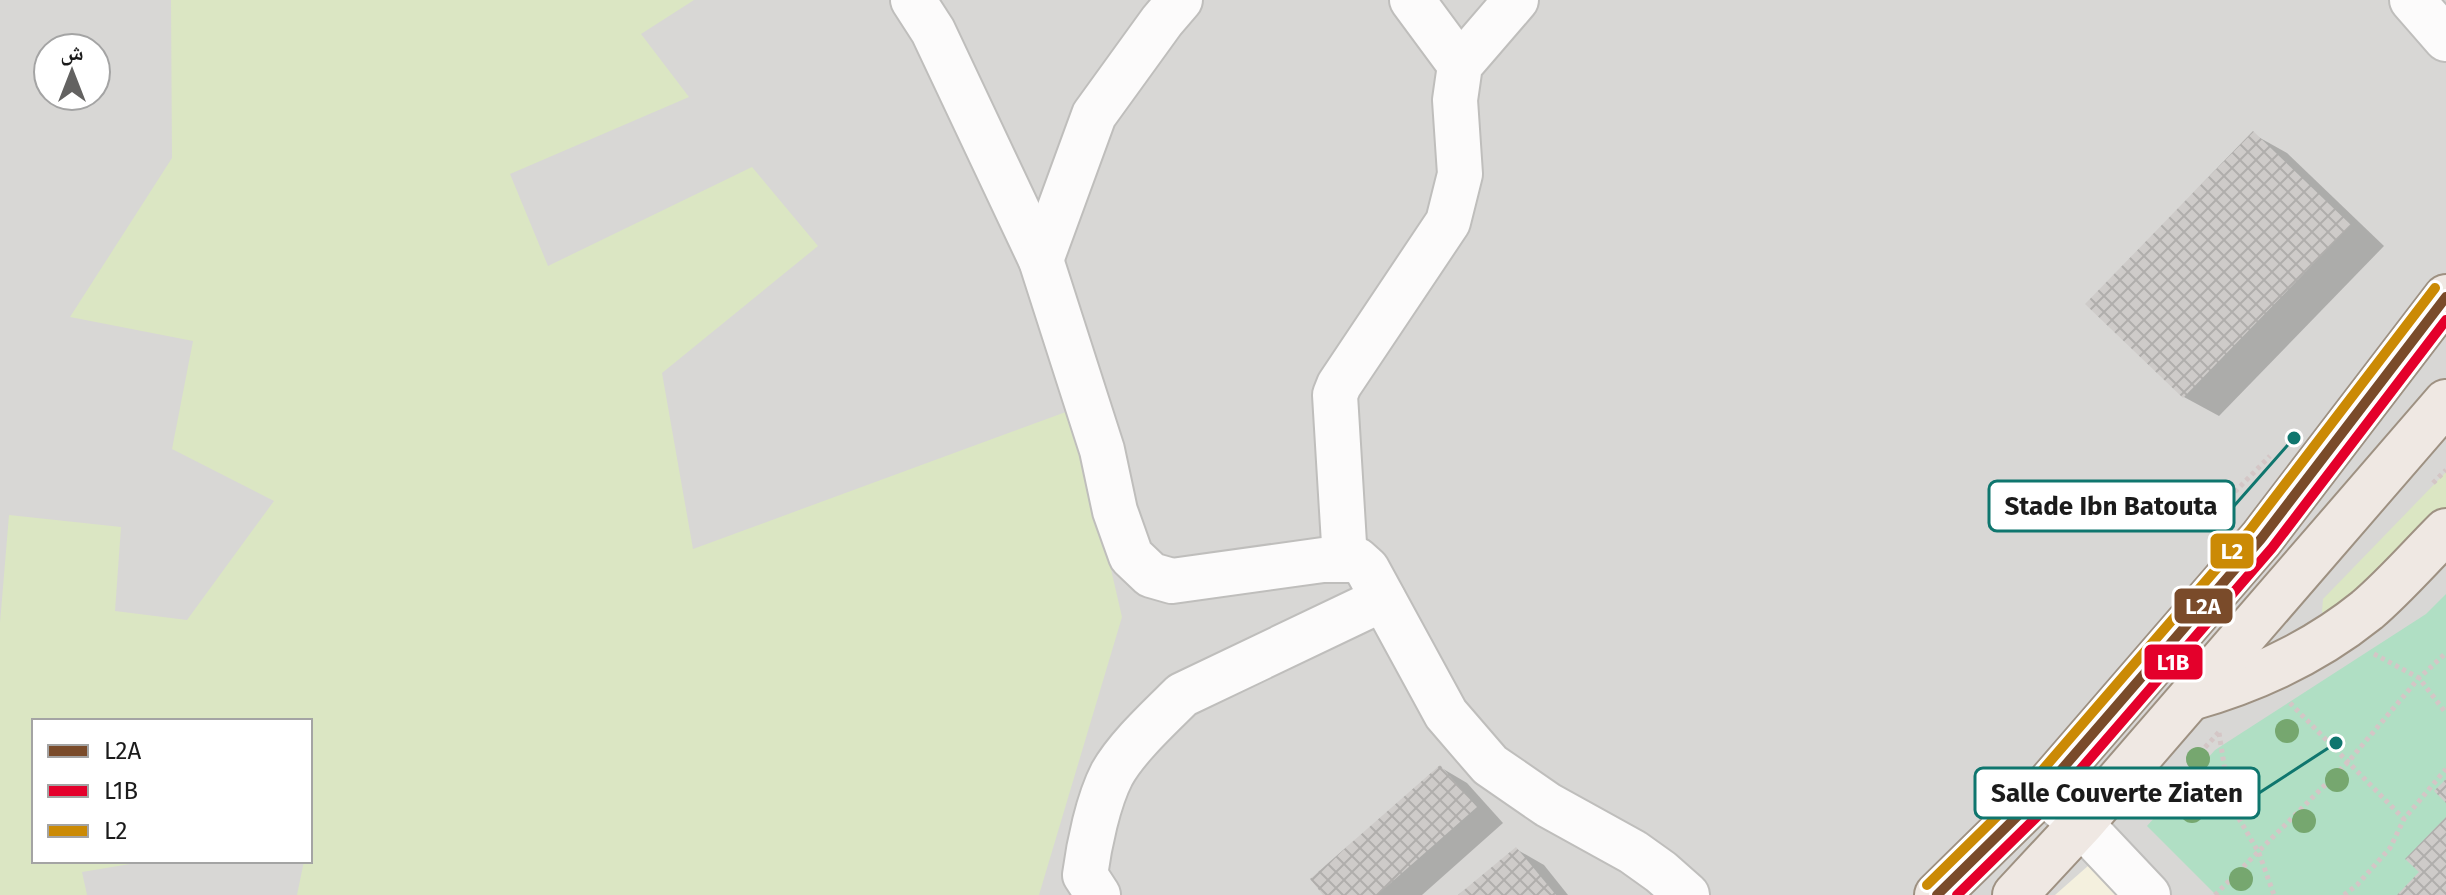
<svg xmlns="http://www.w3.org/2000/svg" width="2446" height="895" viewBox="0 0 2446 895" font-family="'Fira Sans','Noto Naskh Arabic',sans-serif">
	<style>
		.residential { fill: #d8d7d5; fill-rule: evenodd }
		.education { fill: #f4f0de }
		.grass { fill: #dbe6c3 }
		.pitch { fill: #b0dfc4 }
		.shadow { fill: #0003 }
		.building { fill: url(#building-cross-hatch) }
		.lines { fill: none; stroke-linecap: round; stroke-linejoin: round }
		.minor-casing { stroke: #bfbebc; stroke-width: 48 }
		.major-casing { stroke: #9e9182; stroke-width: 48 }
		.path { stroke: #d4c6c6; stroke-width: 5; stroke-dasharray: 4 4; stroke-linecap: butt }
		.minor { stroke: #fcfbfb; stroke-width: 44 }
		.major { stroke: #efe8e3; stroke-width: 44 }
		.bus-1-casing { stroke: #fff; stroke-width: 16 }
		.bus-2-casing { stroke: #fff; stroke-width: 16 }
		.bus-3-casing { stroke: #fff; stroke-width: 16 }
		.bus-1 { stroke: #7a4b2a; stroke-width: 10 }
		.bus-2 { stroke: #e4002b; stroke-width: 10 }
		.bus-3 { stroke: #cb8a05; stroke-width: 10 }
		.tree { fill: #76a76f }
		.leader { fill: none; stroke: #0f766e; stroke-width: 3 }
		.callout-dot { fill: #0f766e; stroke: #fff; stroke-width: 3 }
		.callout { fill: #fff; stroke: #0f766e; stroke-width: 3 }
		.callout-label { font-size: 26px; text-anchor: middle; font-weight: bold; fill: #1b1b1b }
		.line-badge { stroke: #fff; stroke-width: 3 }
		.badge-label { font-size: 22px; text-anchor: middle; font-weight: bold; fill: #fff }
	</style>
	<defs>
		<pattern id="building-cross-hatch" width="8" height="8" patternUnits="userSpaceOnUse" patternTransform="scale(2)"><rect width="8" height="8" fill="#cecbc9"/><path d="M0 0l8 8M0 8l8-8" fill="none" stroke="#b0aeac"/></pattern>
	</defs>
	<rect width="100%" height="100%" fill="#e9e7e4"/>
	<!-- residential -->
	<path class="residential" d="M0,0h2446v895h-2446zM48,48h48v48h-48zM34,721h276v140h-276z"/>
	<!-- education -->
	<polygon class="education" points="2089,865 2120,895 2055,895"/>
	<!-- grass -->
	<g class="grass">
		<polygon points="171,0 694,0 641,34 689,97 510,174 548,266 752,167 818,246 662,373 693,549 1074,409 1122,617 1039,895 297,895 304,861 310,861 310,721 34,721 34,861 148,861 82,872 87,895 0,895 0,623 9,515 121,527 115,611 187,620 274,501 172,449 193,341 70,317 172,158"/>
		<polygon points="2446,472 2446,508 2338,616 2326,616 2322,612 2323,599"/>
	</g>
	<!-- pitch -->
	<polygon class="pitch" points="2446,594 2446,895 2216,895 2147,826 2215,750 2426,614"/>
	<!-- shadow -->
	<g class="shadow">
		<polygon points="2253,134 2287,153 2384,246 2219,416 2184,397"/>
		<polygon points="1440,767 1467,783 1503,823 1422,895 1326,895"/>
		<polygon points="1516,849 1544,865 1568,895 1461,895"/>
	</g>
	<!-- building -->
	<g class="building">
		<polygon points="2253,131 2351,225 2183,398 2085,304"/>
		<polygon points="1440,765 1477,807 1377,895 1323,895 1310,879"/>
		<polygon points="2446,779 2446,803 2434,791"/>
		<polygon points="2446,817 2446,895 2397,895 2419,872 2405,859"/>
		<polygon points="1516,847 1556,895 1458,895"/>
	</g>
	<g class="lines">
		<!-- minor casing -->
		<g class="minor-casing">
			<g id="minor">
				<polyline points="913,0 933,31 1041,260 1102,450 1115,511 1131,556 1151,575 1172,581 1323,560 1357,560 1367,569 1446,714 1490,765 1548,805 1633,852 1661,872 1687,895"/>
				<polyline points="1412,0 1460,65"/>
				<polyline points="2412,0 2446,39"/>
				<polyline points="1041,260 1094,115 1162,21 1180,0"/>
				<polyline points="1345,560 1335,395 1339,385 1448,222 1460,174 1455,100 1460,65 1516,0"/>
				<polyline points="2043,791 2081,824 2148,895"/>
				<path d="M1098,895l-13,-20c4,-30 13,-74 27,-101 15,-27 48,-57 70,-79l201,-96"/>
			</g>
		</g>
		<!-- major casing -->
		<g class="major-casing">
			<g id="major">
				<path d="M2191,698c64,-18 124,-46 176,-88 28,-24 53,-53 79,-79"/>
				<polyline points="1937,895 2043,791 2261,539 2446,297"/>
				<polyline points="2015,895 2081,824 2446,402"/>
			</g>
		</g>
		<!-- path -->
		<g class="path">
			<polyline points="2433,483 2446,470"/>
			<polyline points="2218,509 2270,456"/>
			<polyline points="2374,654 2419,678 2446,713"/>
			<polyline points="2290,703 2404,819"/>
			<polyline points="2219,733 2229,796 2238,817 2259,853 2274,895"/>
			<polyline points="2189,765 2220,731"/>
			<polyline points="2215,895 2348,762 2419,678 2446,653"/>
			<polyline points="2344,895 2357,885 2390,848 2404,819 2446,769"/>
		</g>
		<!-- minor -->
		<use href="#minor" class="minor"/>
		<!-- major -->
		<use href="#major" class="major"/>
		<!-- bus-1 casing -->
		<g class="bus-1-casing">
			<polyline id="bus-1" points="1937,895 2043,791 2261,539 2446,297"/>
		</g>
		<!-- bus-2 casing -->
		<g class="bus-2-casing">
			<polyline id="bus-2" points="1957,895 2054,800 2272,548 2446,320"/>
		</g>
		<!-- bus-3 casing -->
		<g class="bus-3-casing">
			<polyline id="bus-3" points="1927,885 2033,781 2250,530 2435,288"/>
		</g>
		<!-- bus-1 -->
		<use href="#bus-1" class="bus-1"/>
		<!-- bus-2 -->
		<use href="#bus-2" class="bus-2"/>
		<!-- bus-3 -->
		<use href="#bus-3" class="bus-3"/>
	</g>
	<!-- trees -->
	<g class="tree">
		<circle cx="2287" cy="731" r="12"/>
		<circle cx="2198" cy="759" r="12"/>
		<circle cx="2337" cy="780" r="12"/>
		<circle cx="2192" cy="811" r="12"/>
		<circle cx="2304" cy="821" r="12"/>
		<circle cx="2241" cy="879" r="12"/>
	</g>
	<!-- callouts -->
	<path class="leader" d="M2294 438L2234 506M2336 743L2259 793"/>
	<g class="callout-dot">
		<circle cx="2294" cy="438" r="8"/>
		<circle cx="2336" cy="743" r="8"/>
	</g>
	<g class="callout">
		<rect x="1989" y="481" width="245" height="50" rx="8"/>
		<rect x="1975" y="768" width="284" height="50" rx="8"/>
	</g>
	<g class="callout-label">
		<text x="2111" y="515">Stade Ibn Batouta</text>
		<text x="2117" y="802">Salle Couverte Ziaten</text>
	</g>
	<g class="line-badge">
		<rect x="2209" y="532" width="46" height="38" rx="8" fill="#cb8a05"/>
		<rect x="2173" y="587" width="61" height="38" rx="8" fill="#7a4b2a"/>
		<rect x="2143" y="643" width="61" height="38" rx="8" fill="#e4002b"/>
	</g>
	<g class="badge-label">
		<text x="2232" y="559">L2</text>
		<text x="2203" y="614">L2A</text>
		<text x="2173" y="670">L1B</text>
	</g>
	<!-- legend -->
	<rect x="32" y="719" width="280" height="144" fill="#ffffff" stroke="#a4a4a4" stroke-width="2"/>
	<rect x="48" y="745" width="40" height="12" fill="#7a4b2a" stroke="#a4a4a4" stroke-width="2"/>
	<text x="104" y="759" font-size="24" fill="#1b1b1b">L2A</text>
	<rect x="48" y="785" width="40" height="12" fill="#e4002b" stroke="#a4a4a4" stroke-width="2"/>
	<text x="104" y="799" font-size="24" fill="#1b1b1b">L1B</text>
	<rect x="48" y="825" width="40" height="12" fill="#cb8a05" stroke="#a4a4a4" stroke-width="2"/>
	<text x="104" y="839" font-size="24" fill="#1b1b1b">L2</text>
	<!-- north arrow -->
	<g transform="translate(72 72)"><circle r="38" fill="#ffffff" stroke="#a4a4a4" stroke-width="2"/>
	<path d="M0-6L14 30L0 20L-14 30Z" fill="#636261"/>
	<text y="-12" font-size="22" font-weight="bold" text-anchor="middle" fill="#1b1b1b">ش</text>
	</g>
</svg>
